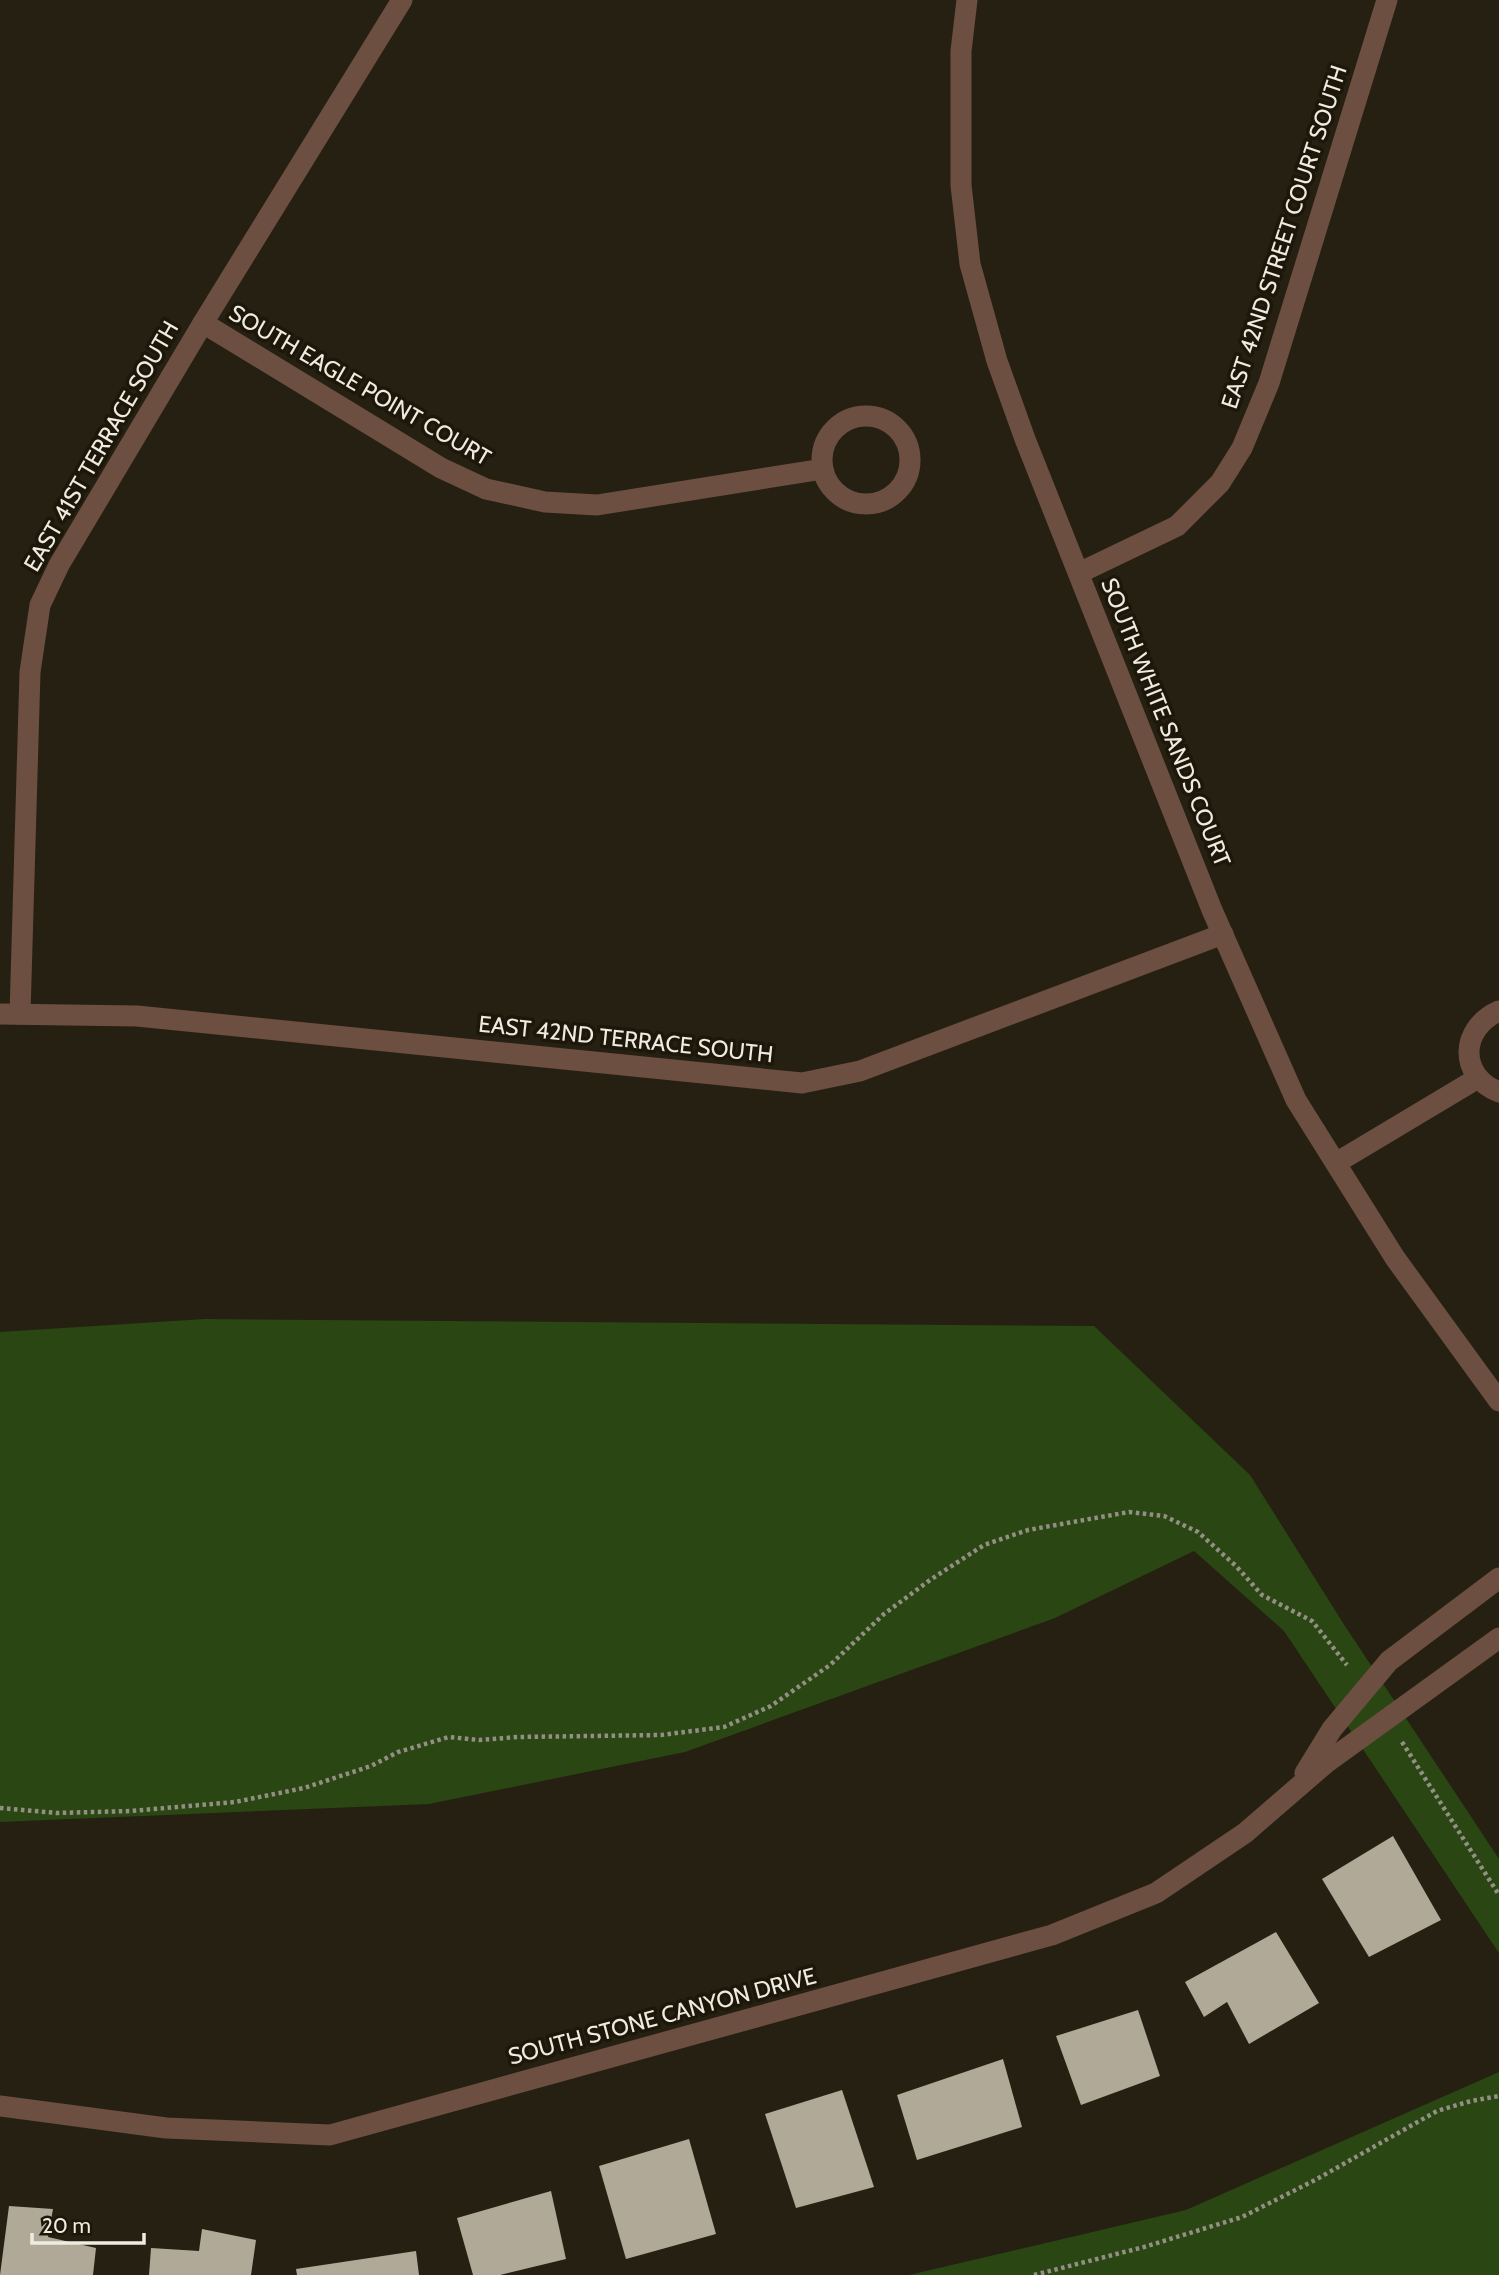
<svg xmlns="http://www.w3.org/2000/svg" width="1499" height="2275" viewBox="0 0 1499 2275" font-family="Cabin,sans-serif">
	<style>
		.green { fill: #2a4613 }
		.building { fill: #b0a997 }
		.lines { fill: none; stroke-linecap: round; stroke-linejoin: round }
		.path { stroke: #948f84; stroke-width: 4.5; stroke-dasharray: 3.5 3.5; stroke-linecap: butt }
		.minor { stroke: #6c4f41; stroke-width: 21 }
		.labels { text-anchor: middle; stroke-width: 7; stroke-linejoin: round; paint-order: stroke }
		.street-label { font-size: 23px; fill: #efebe2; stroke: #1c1709 }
	</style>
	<rect width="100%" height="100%" fill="#262012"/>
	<!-- green -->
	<g class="green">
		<polygon points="205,1319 1094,1326 1250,1475 1343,1623 1499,1859 1499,1953 1284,1631 1194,1551 1055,1618 685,1752 429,1804 0,1822 0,1332"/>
		<polygon points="1499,2072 1499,2275 909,2275 1186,2210"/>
	</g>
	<!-- building -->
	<g class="building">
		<polygon points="1393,1836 1441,1920 1369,1957 1322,1879"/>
		<polygon points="1276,1932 1319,2003 1249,2044 1227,2002 1204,2017 1185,1982"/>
		<polygon points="1138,2010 1160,2076 1081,2105 1056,2036"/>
		<polygon points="1003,2059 1022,2127 917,2160 897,2095"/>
		<polygon points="842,2090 874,2187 796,2208 765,2114"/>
		<polygon points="689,2139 716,2234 626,2259 599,2166"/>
		<polygon points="551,2191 566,2259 500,2275 473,2275 457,2218"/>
		<polygon points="9,2206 53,2209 48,2237 96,2248 93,2275 0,2275"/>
		<polygon points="202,2229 256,2240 251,2275 149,2275 151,2248 199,2251"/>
		<polygon points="416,2251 419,2275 297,2275 296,2269"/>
	</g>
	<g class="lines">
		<!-- path -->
		<g class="path">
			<polyline points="1402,1742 1499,1895"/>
			<polyline points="0,1808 57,1813 131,1811 235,1802 304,1788 371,1766 398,1752 449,1737 479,1740 518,1737 661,1735 724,1727 771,1706 830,1665 884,1614 930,1580 984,1545 1028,1530 1129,1512 1164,1516 1198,1532 1236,1566 1262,1595 1312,1621 1347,1665"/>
			<polyline points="1034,2275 1144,2247 1242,2217 1317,2179 1437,2111 1471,2101 1499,2096"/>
		</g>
		<!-- minor -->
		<g class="minor">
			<polyline points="967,0 961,51 961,185 970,264 997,361 1025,439 1212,910 1296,1100 1395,1258 1499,1401"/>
			<polyline points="203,323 441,468 486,489 545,502 597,505 823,469"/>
			<circle cx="866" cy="460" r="44"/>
			<polyline points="1079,573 1177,526 1220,483 1242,448 1269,383 1387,0"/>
			<path d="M1499,1011c-39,17 -41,65 0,81"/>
			<polyline points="0,1014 137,1016 802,1083 860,1071 1223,934"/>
			<polyline points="20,1014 30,672 40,605 59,565 203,323 402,0"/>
			<polyline points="1336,1163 1478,1078"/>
			<polyline points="1305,1773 1332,1729 1389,1661 1499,1578"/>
			<polyline points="0,2106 166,2128 330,2135 1052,1935 1156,1893 1245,1833 1326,1763 1499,1638"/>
		</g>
	</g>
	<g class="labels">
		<!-- street labels -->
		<g class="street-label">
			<text transform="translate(1284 237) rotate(-72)" y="8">EAST 42ND STREET COURT SOUTH</text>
			<text transform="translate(360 385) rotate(30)" y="8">SOUTH EAGLE POINT COURT</text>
			<text transform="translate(101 446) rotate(-60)" y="8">EAST 41ST TERRACE SOUTH</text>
			<text transform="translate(1166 722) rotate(68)" y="8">SOUTH WHITE SANDS COURT</text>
			<text transform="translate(626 1039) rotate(6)" y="8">EAST 42ND TERRACE SOUTH</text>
			<text transform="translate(662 2016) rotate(-15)" y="8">SOUTH STONE CANYON DRIVE</text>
		</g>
	</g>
	<!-- scale -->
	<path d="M32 2233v10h112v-10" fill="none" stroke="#efebe2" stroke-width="3.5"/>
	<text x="42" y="2233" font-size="21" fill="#efebe2" stroke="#1c1709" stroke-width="5" paint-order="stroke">20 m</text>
</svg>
